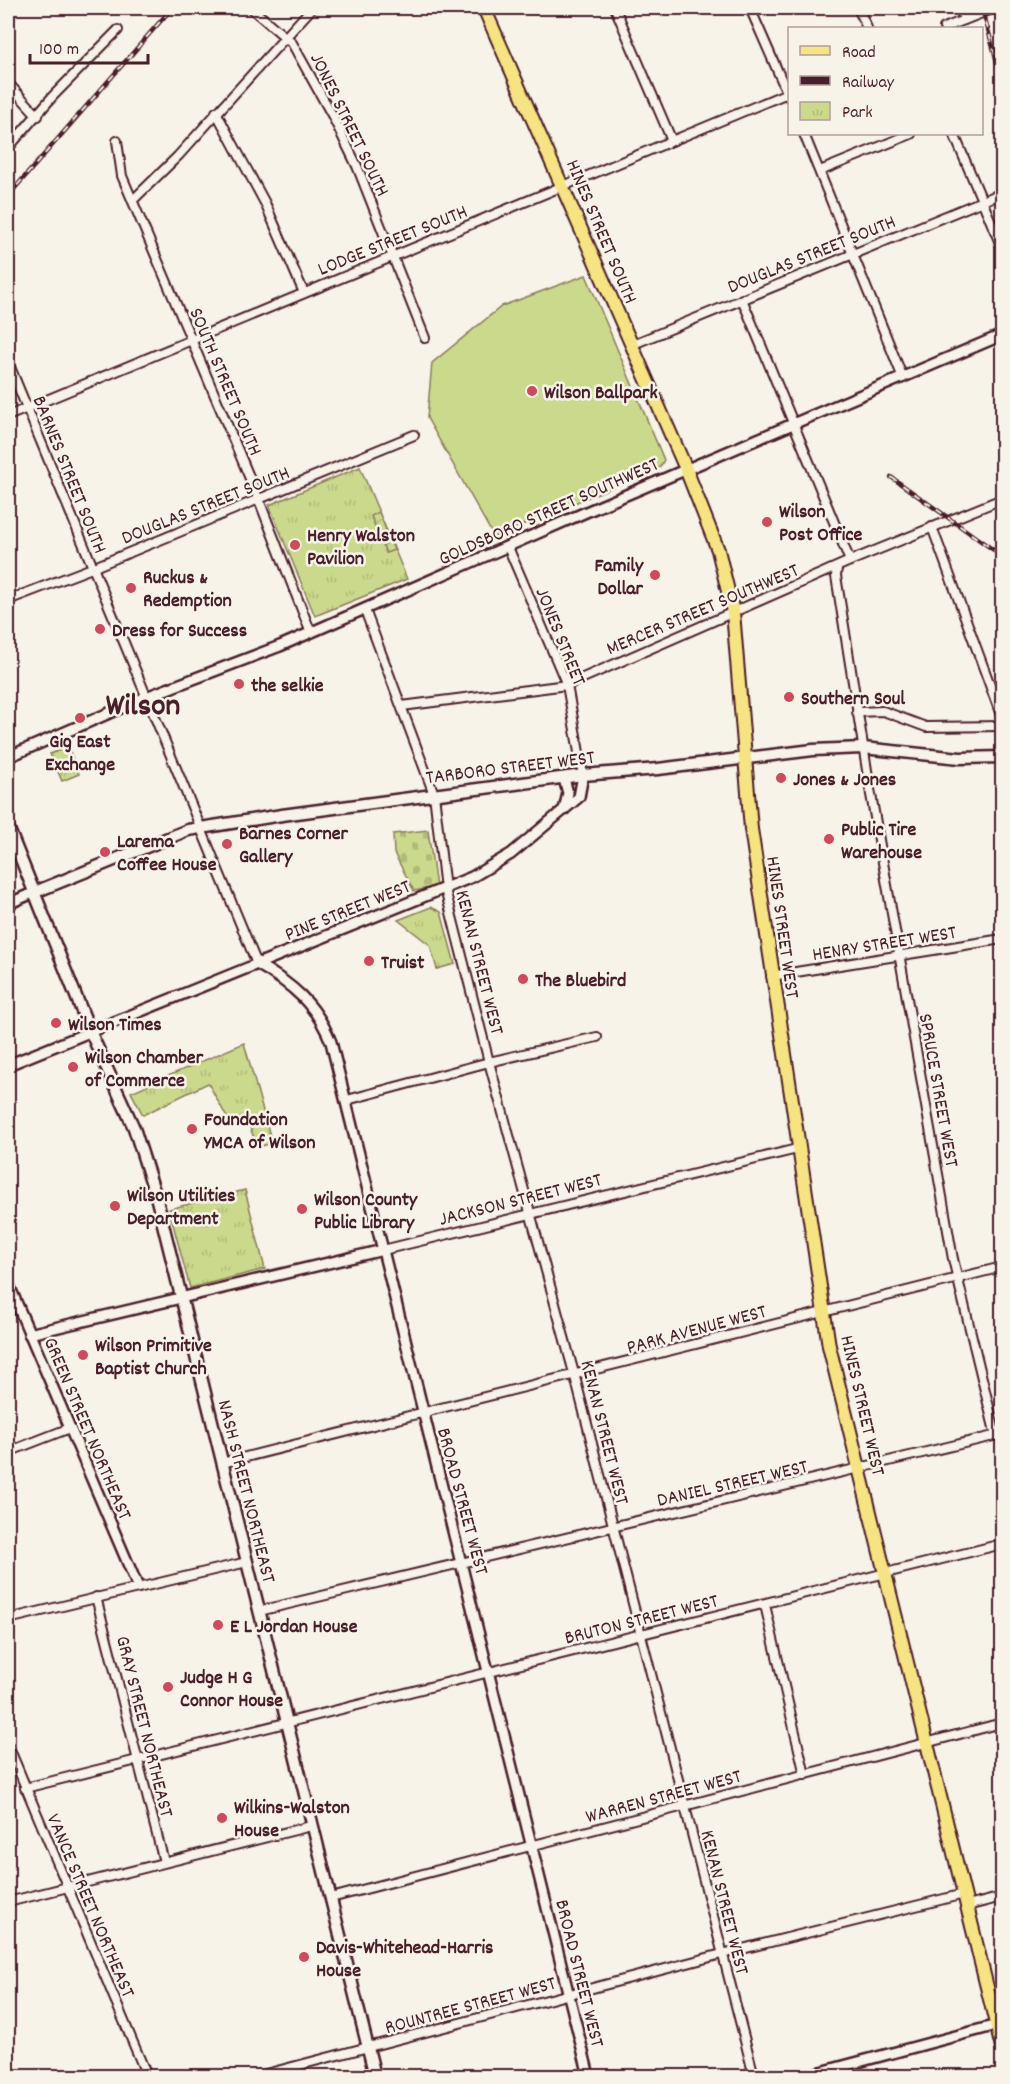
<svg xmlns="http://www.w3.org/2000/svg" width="1010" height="2084" viewBox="0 0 1010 2084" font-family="Dekko,sans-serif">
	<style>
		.grass { fill: #cbd98c; stroke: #8a7c5c; stroke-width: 1.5 }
		.cemetery { fill: url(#cemetery-stones); stroke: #8a7c5c; stroke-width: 1.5 }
		.park { fill: url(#park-tufts); stroke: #8a7c5c; stroke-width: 1.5 }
		.garden { fill: url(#garden-furrows); stroke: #8a7c5c; stroke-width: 1.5 }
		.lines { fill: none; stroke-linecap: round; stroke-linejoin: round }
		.minor-casing { stroke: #4a1f2b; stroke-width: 12 }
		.tertiary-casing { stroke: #4a1f2b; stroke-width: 14 }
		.secondary-casing { stroke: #4a1f2b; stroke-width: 15 }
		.primary-casing { stroke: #4a1f2b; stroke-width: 16 }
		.minor { stroke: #f7f3e8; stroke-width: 8 }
		.tertiary { stroke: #f7f3e8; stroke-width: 9 }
		.secondary { stroke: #f7f3e8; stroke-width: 10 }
		.primary { stroke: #f6e381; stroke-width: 12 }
		.rail-casing { stroke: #4a1f2b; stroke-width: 4.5 }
		.rail { stroke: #f7f3e8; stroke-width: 2; stroke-dasharray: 7; stroke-linecap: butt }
		.poi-dot { fill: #d1495b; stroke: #f7f3e8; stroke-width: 2 }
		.labels { text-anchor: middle; stroke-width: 5; stroke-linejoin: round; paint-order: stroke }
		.street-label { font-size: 20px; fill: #4a1f2b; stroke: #f7f3e8 }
		.poi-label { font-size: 20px; font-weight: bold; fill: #4a1f2b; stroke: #f7f3e8; text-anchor: start }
		.town-label { font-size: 32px; font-weight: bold; fill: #4a1f2b; stroke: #f7f3e8 }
	</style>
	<defs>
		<pattern id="cemetery-stones" width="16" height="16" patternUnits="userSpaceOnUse" patternTransform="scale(1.5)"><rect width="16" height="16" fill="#cbd98c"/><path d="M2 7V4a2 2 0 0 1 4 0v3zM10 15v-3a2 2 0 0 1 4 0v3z" fill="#b0ba79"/></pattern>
		<pattern id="park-tufts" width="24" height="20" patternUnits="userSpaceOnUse" patternTransform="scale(1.5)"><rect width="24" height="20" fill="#cbd98c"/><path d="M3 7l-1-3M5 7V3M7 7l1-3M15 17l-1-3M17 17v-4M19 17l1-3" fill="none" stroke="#b0ba79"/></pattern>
		<pattern id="garden-furrows" width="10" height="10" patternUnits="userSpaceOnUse" patternTransform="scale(1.5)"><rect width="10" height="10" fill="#cbd98c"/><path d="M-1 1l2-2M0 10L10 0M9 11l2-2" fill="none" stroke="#b0ba79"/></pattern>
	</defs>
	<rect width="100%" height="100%" fill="#f7f3e8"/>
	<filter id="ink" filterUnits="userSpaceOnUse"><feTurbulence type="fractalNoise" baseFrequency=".0167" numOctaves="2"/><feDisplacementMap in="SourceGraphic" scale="12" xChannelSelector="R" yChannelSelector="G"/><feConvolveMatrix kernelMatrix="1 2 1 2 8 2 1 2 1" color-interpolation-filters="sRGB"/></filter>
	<g filter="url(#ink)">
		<!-- grass -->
		<polygon class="grass" points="586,275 664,460 660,467 494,537 427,418 432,363 502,306"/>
		<!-- cemetery -->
		<polygon class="cemetery" points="428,830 436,887 414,891 394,853 393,834"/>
		<!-- park -->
		<g class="park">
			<polygon points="360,467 407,579 315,616 269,505"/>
			<polygon points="68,747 79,774 62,781 50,754"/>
			<polygon points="431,907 441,912 455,964 437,969 430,945 398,920"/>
			<polygon points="244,1043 272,1143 258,1147 245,1116 229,1121 208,1083 143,1115 131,1092"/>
			<polygon points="245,1190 265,1269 190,1288 169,1209"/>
		</g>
		<!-- garden -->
		<polygon class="garden" points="379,512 394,550 386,553 371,516"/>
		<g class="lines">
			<!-- minor casing -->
			<g class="minor-casing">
				<g id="minor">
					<polyline points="251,8 292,43 332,115 357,166 425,338"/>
					<polyline points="615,8 672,141"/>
					<polyline points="750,8 789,97"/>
					<polyline points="858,8 867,28"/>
					<polyline points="960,8 964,20"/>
					<polyline points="944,28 995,8"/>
					<polyline points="8,83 38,116"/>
					<polyline points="216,112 265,203 304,293"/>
					<polyline points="804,134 903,378"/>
					<polyline points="954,134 1002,248"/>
					<polyline points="117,141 122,176 259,500 311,633"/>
					<polyline points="8,148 53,96 118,30"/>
					<polyline points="820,171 911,134"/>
					<polyline points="133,200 178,156 312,8"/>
					<polyline points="742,299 850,561"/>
					<polyline points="631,345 1002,193"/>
					<polyline points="8,362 257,964"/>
					<polyline points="8,416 790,92"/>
					<polyline points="932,527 1002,718"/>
					<polyline points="508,547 567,685 583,775"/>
					<polyline points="837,568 836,576 870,789 953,1259 996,1436"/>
					<polyline points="8,600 92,568 414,435"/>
					<polyline points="365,610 434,794 445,889 489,1062 575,1377 754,2076"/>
					<polyline points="402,706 567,685 850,561 1002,499"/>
					<polyline points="857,712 883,711 926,727 1002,726"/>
					<polyline points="771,976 1002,939"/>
					<polyline points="347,1100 489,1062 597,1037"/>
					<polyline points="383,1250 797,1149"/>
					<polyline points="8,1452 70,1428"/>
					<polyline points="222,1463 1002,1267"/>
					<polyline points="96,1597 164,1862"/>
					<polyline points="765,1605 805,1775"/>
					<polyline points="259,1611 1002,1434"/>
					<polyline points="8,1619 247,1562"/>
					<polyline points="8,1745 147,2076"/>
					<polyline points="25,1788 1002,1544"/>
					<polyline points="331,1898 1002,1723"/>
					<polyline points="8,1902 311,1826"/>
					<polyline points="967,1906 1002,1897"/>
					<polyline points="258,2076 722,1954 964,1894"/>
				</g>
			</g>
			<!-- tertiary casing -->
			<g class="tertiary-casing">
				<g id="tertiary">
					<polyline points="8,757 146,697 280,646 586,512 1002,335"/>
					<polyline points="564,810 568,793 564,779"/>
					<polyline points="8,904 35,892"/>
					<path d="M257,964c35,20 59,40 74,78l258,1034"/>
					<polyline points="8,1065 472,877 511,854 579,797 583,775"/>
					<polyline points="8,1283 138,1587"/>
					<polyline points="29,1334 383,1250"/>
					<polyline points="806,2076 997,2025"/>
				</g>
			</g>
			<!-- secondary casing -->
			<g class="secondary-casing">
				<g id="secondary">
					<polyline points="8,827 90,1031 134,1128 157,1200 375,2076"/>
					<polyline points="35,892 188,830 282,815 583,775 658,769 813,750 863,748 960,758 1002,757"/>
				</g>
			</g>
			<!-- primary casing -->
			<g class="primary-casing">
				<polyline id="primary" points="484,8 686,469 718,550 733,612 751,829 829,1346 1002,2048"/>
			</g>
			<!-- minor -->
			<use href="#minor" class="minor"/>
			<!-- tertiary -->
			<use href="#tertiary" class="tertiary"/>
			<!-- secondary -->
			<use href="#secondary" class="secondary"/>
			<!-- primary -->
			<use href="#primary" class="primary"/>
			<!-- rail casing -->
			<g class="rail-casing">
				<g id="rail">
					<polyline points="982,8 1002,80"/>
					<polyline points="8,196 172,8"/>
					<polyline points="891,477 1002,556"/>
				</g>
			</g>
			<!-- rail -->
			<use href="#rail" class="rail"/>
		</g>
	</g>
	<!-- markers -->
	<g class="poi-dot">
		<circle cx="532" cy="391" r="6"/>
		<circle cx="767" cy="522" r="6"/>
		<circle cx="295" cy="545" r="6"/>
		<circle cx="655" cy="575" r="6"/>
		<circle cx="131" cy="588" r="6"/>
		<circle cx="100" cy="629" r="6"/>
		<circle cx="239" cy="684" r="6"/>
		<circle cx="789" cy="697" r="6"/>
		<circle cx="80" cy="718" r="6"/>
		<circle cx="781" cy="778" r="6"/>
		<circle cx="829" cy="839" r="6"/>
		<circle cx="227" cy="844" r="6"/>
		<circle cx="105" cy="852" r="6"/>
		<circle cx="369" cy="961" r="6"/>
		<circle cx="523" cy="979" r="6"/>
		<circle cx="56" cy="1023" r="6"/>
		<circle cx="73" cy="1067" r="6"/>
		<circle cx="192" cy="1129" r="6"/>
		<circle cx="115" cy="1206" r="6"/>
		<circle cx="302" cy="1209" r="6"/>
		<circle cx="83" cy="1355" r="6"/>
		<circle cx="218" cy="1625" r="6"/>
		<circle cx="168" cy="1687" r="6"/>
		<circle cx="222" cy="1818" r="6"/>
		<circle cx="304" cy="1957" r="6"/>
	</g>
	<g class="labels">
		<!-- street labels -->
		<g class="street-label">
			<text transform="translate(351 124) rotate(64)" y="7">JONES STREET SOUTH</text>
			<text transform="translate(603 231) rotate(67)" y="7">HINES STREET SOUTH</text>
			<text transform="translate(392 239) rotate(-22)" y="7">LODGE STREET SOUTH</text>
			<text transform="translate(811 253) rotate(-22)" y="7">DOUGLAS STREET SOUTH</text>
			<text transform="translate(227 381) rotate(67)" y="7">SOUTH STREET SOUTH</text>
			<text transform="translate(71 474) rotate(68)" y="7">BARNES STREET SOUTH</text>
			<text transform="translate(205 504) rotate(-22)" y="7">DOUGLAS STREET SOUTH</text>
			<text transform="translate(548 510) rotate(-24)" y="7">GOLDSBORO STREET SOUTHWEST</text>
			<text transform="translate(702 608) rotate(-23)" y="7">MERCER STREET SOUTHWEST</text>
			<text transform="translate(562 636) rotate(68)" y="7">JONES STREET</text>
			<text transform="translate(510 766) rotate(-7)" y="7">TARBORO STREET WEST</text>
			<text transform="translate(347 909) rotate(-22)" y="7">PINE STREET WEST</text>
			<text transform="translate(784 927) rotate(82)" y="7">HINES STREET WEST</text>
			<text transform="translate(884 942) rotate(-9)" y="7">HENRY STREET WEST</text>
			<text transform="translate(481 962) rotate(76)" y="7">KENAN STREET WEST</text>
			<text transform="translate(940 1090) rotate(80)" y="7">SPRUCE STREET WEST</text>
			<text transform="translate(520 1198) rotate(-14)" y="7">JACKSON STREET WEST</text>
			<text transform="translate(696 1328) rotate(-15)" y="7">PARK AVENUE WEST</text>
			<text transform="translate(864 1405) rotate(77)" y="7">HINES STREET WEST</text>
			<text transform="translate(89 1428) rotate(67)" y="7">GREEN STREET NORTHEAST</text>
			<text transform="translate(606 1432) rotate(76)" y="7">KENAN STREET WEST</text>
			<text transform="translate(732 1482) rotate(-13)" y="7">DANIEL STREET WEST</text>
			<text transform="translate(248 1491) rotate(76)" y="7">NASH STREET NORTHEAST</text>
			<text transform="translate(464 1501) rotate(75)" y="7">BROAD STREET WEST</text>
			<text transform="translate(641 1618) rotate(-14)" y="7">BRUTON STREET WEST</text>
			<text transform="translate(146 1726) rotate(76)" y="7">GRAY STREET NORTHEAST</text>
			<text transform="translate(663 1795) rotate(-15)" y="7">WARREN STREET WEST</text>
			<text transform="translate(726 1902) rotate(76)" y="7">KENAN STREET WEST</text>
			<text transform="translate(92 1905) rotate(67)" y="7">VANCE STREET NORTHEAST</text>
			<text transform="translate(581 1973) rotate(76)" y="7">BROAD STREET WEST</text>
			<text transform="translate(470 2004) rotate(-15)" y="7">ROUNTREE STREET WEST</text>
		</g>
		<!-- poi labels -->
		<g class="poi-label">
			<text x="544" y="398">Wilson Ballpark</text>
			<text x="779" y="517">Wilson<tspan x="779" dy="23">Post Office</tspan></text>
			<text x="307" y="541">Henry Walston<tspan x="307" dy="23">Pavilion</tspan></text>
			<text x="643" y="571" text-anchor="end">Family<tspan x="643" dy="23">Dollar</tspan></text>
			<text x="143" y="583">Ruckus &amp;<tspan x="143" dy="23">Redemption</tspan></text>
			<text x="112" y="636">Dress for Success</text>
			<text x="251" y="691">the selkie</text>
			<text x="801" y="704">Southern Soul</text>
			<text x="80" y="747" text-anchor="middle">Gig East<tspan x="80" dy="23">Exchange</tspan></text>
			<text x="793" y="785">Jones &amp; Jones</text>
			<text x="841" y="835">Public Tire<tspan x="841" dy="23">Warehouse</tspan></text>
			<text x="239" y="839">Barnes Corner<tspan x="239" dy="23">Gallery</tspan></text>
			<text x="117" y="847">Larema<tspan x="117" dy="23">Coffee House</tspan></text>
			<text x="381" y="968">Truist</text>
			<text x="535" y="986">The Bluebird</text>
			<text x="68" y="1030">Wilson Times</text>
			<text x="85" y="1063">Wilson Chamber<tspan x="85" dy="23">of Commerce</tspan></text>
			<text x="204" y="1125">Foundation<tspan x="204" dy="23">YMCA of Wilson</tspan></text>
			<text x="127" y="1201">Wilson Utilities<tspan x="127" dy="23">Department</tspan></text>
			<text x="314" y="1205">Wilson County<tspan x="314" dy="23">Public Library</tspan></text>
			<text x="95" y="1351">Wilson Primitive<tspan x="95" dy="23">Baptist Church</tspan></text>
			<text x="230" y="1632">E L Jordan House</text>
			<text x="180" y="1683">Judge H G<tspan x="180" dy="23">Connor House</tspan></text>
			<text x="234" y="1813">Wilkins-Walston<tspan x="234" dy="23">House</tspan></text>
			<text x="316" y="1953">Davis-Whitehead-Harris<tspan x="316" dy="23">House</tspan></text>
		</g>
		<!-- town labels -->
		<g class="town-label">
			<text x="143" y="714">Wilson</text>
		</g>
	</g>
	<!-- margin -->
	<rect width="1010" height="2084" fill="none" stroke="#f7f3e8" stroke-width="30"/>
	<rect x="15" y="15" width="980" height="2054" fill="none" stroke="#4a1f2b" stroke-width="2" filter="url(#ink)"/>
	<!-- legend -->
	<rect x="788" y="27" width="195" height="108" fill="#f7f3e8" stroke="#b29e9c" stroke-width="1.5"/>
	<rect x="800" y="46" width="30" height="9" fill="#f6e381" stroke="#b29e9c" stroke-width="1.5"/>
	<text x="842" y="57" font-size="18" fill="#4a1f2b">Road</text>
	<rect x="800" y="76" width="30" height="9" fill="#4a1f2b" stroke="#b29e9c" stroke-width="1.5"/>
	<text x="842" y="87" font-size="18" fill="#4a1f2b">Railway</text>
	<rect x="800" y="102" width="30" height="18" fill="url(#park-tufts)" stroke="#b29e9c" stroke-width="1.5"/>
	<text x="842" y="117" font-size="18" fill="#4a1f2b">Park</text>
	<!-- scale -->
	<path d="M30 54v9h118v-9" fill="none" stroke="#4a1f2b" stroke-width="3"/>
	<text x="39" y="54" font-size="18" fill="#4a1f2b" stroke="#f7f3e8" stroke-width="4.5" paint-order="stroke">100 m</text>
</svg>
